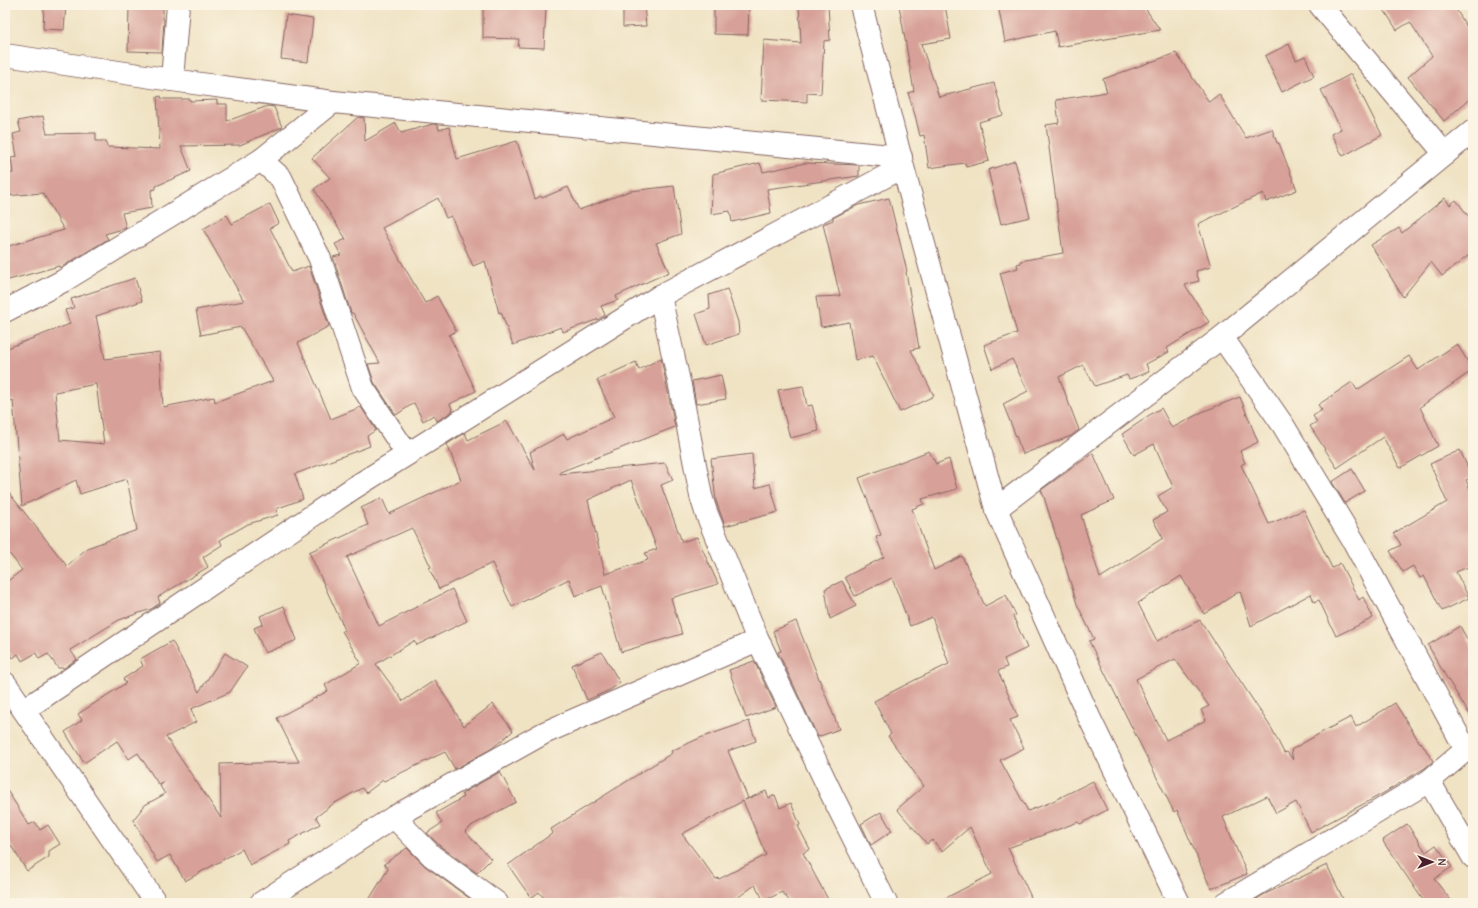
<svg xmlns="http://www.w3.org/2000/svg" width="1478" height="908" viewBox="0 0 1478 908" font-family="'Comic Neue',sans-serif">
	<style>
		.building { fill: #d7a098; fill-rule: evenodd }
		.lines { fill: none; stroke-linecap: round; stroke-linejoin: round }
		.minor-casing { stroke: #846461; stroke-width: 24 }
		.minor { stroke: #fff; stroke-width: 22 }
	</style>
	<rect width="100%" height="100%" fill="#fcf5e5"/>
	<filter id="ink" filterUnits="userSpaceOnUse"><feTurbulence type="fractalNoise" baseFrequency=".025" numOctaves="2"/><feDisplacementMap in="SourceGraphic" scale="8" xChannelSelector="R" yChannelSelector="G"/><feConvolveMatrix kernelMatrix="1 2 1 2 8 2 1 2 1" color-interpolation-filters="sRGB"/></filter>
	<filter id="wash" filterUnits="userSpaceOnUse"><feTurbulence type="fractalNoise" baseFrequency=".012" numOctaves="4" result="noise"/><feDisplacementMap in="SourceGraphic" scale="16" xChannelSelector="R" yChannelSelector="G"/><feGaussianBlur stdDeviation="0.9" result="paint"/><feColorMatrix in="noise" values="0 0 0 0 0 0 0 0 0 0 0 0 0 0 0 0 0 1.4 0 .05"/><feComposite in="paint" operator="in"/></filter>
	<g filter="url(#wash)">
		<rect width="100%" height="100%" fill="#f0e3c4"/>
		<g id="blocks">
			<!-- building -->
			<g class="building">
				<polygon points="44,5 66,5 64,30 43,29"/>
				<polygon points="129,5 163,5 163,19 164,19 162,52 128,51"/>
				<polygon points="483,5 515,5 515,6 546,7 544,48 518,47 519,39 483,38"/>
				<polygon points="623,5 644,5 646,26 623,27"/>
				<polygon points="714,5 749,5 748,35 714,34"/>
				<polygon points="799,5 828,5 830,40 824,41 821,94 807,93 807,102 761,100 764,40 801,43"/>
				<polygon points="899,5 945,5 951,39 921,44 939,97 994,83 1003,115 979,122 989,161 966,167 965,163 929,168 924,135 920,136 915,115 908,93 914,91"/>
				<polygon points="998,5 1143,5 1160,30 1058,47 1055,31 1005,42"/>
				<polygon points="1381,5 1453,5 1473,36 1473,96 1444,121 1408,77 1432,56 1410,22 1397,30"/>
				<polygon points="286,15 313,19 308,62 281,59"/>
				<polygon points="1289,44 1296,60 1305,56 1314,76 1282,92 1265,56"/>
				<polygon points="1176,53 1209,102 1219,94 1246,138 1272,129 1277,143 1279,143 1297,190 1266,202 1263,193 1198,224 1211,267 1196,271 1199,281 1185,285 1209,322 1167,348 1169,352 1146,364 1149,372 1129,379 1127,375 1095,386 1083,365 1059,377 1079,430 1071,436 1023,454 1003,404 1028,391 1012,359 992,369 984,345 1017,333 1000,273 1018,268 1017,264 1021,263 1020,261 1063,253 1046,125 1059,123 1056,100 1107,92 1103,79"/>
				<polygon points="1351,74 1382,135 1343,156 1331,134 1341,129 1321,90"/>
				<polygon points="161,96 162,99 190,99 190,101 217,100 217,104 227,104 227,121 268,106 274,107 282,127 240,145 181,146 191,171 156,186 156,189 151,190 152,208 122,213 126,228 105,234 108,239 60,268 59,266 5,281 5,247 64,230 43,193 5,196 5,174 13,173 11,158 17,157 13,134 21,132 18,121 43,116 47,134 96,133 96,141 106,141 107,147 160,149 157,97"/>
				<polygon points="358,117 364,118 365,141 396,123 401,133 433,124 438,125 439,130 449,127 457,159 517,141 535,199 541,196 542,198 568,187 579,210 630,191 674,186 681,234 656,243 669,272 616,296 618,300 601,306 605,315 599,319 563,332 561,327 513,345 501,312 499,313 485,261 473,266 451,216 446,218 438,198 382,228 425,303 437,296 456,331 449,335 476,391 450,404 453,411 437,421 434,415 423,421 414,403 396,415 374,382 368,364 380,363 353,313 351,313 333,257 341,255 335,244 346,239 314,189 330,178 312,158"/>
				<polygon points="1015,161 1030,217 1001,224 988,170"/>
				<polygon points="760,163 763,172 805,163 859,165 859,176 767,189 771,213 732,222 730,211 711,214 713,174"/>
				<polygon points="889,198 907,271 906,272 919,348 911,350 934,396 900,412 873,356 855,360 849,322 821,327 816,297 840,296 823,224 833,220 833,218 858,205"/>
				<polygon points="1445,198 1450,205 1456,200 1473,222 1473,252 1442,276 1431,262 1403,297 1371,245 1399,228 1402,233"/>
				<path d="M270,204l9,19 -9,5 22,44 17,-6 20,60 -31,17 33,76 30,-12 15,23 -9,6 3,10 -75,28 8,25 -27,10 2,6 -30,9 -28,16 2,5 -19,12 5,10 -50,30 2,6 -9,6 -32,11 -49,30 7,9 -13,9h-6l-10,-14 -9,5 -3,-6 -14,8 -4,-7 -5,4 -8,-13v-62l17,-13 -17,-22v-60l62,78 20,-18 50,-18 -10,-51 -47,15 -4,-14 -54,26 -9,-106 -8,3v-54l65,-25 -5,-14 9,-2 -3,-9 64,-21 7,23 -46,15 9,43 55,-7 3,55 51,-10 1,5 58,-21 -32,-54 -40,8 -5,-25 48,-9 -41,-72 24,-14 5,9zM96,384l8,60 -44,-4 -5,-48z"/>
				<polygon points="727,289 738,322 739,334 706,345 696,314 710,309 709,295"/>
				<polygon points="1457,344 1473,370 1420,407 1438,446 1400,468 1383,437 1337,468 1310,426 1317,422 1313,416 1322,410 1318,405 1352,382 1357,390 1409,356 1418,370"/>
				<path d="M661,358l14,69 -115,45v2l105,-11 8,17 -12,5 21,57 15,-5 21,47 -47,14 11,36 -61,18 -19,-66 -27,10 -6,-17 -57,28 -20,-44 -53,26 -10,-21 2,-1 -19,-39 -65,29 32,69 73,-37 15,32 -50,24 -3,-4 -38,23 27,37 32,-21 29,46 29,-22 20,27 -22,18 -36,20 -10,-17 -61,29 -1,-1 -17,13 -4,-5 -29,16 -17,13 4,7 -31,17 1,3 -40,21 -8,-16 -57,32 -15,-26 -13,7 -24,-42 12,-15 20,-11 -5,-8 5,-5 -6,4 -21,-32 -9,6 -12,-18 -33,22 -19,-31 17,-12 -4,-6 48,-31 -3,-4 20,-13 -3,-7 32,-18 27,51 26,-39 22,14 -17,25 -39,17 5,13 -30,15 55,81 -1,-54 79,-2 -22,-44 51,-27 -3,-6 36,-22 -19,-32 3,-1 -36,-78 59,-27 -7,-17 21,-10 7,16 72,-34 -14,-36 18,-11 3,7 39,-19 28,49 -5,-18 34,-18 3,5 47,-22 -17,-37 39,-18 3,8zM631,480l26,69 -12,4 3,7 -43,14 -17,-74z"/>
				<polygon points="721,375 726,399 696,404 692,381"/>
				<polygon points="803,386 807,406 812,405 819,431 790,438 778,390"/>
				<path d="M1240,397l18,45 -18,9 5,12 -4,2 28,59 35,-14 28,58 8,-5 19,37 4,-3 10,21 -37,18 -17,-36 -5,2 -3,-8 -60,32 -11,-35 -36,23 -23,-38 -43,27 19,38 43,-21 72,109 12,24 3,-1 6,8 -2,-10 33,-19 27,-14 5,10 39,-24 25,40 1,-1 12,19 -8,7 -43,26 -71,38 -15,-30 -20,11 -9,-17 -44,21 24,57 -36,15 -34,-79 -3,2 -85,-171 5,-2 -17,-35 -33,-107 -3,-7 52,-37 21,47 -33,15 19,63 63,-40 -10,-18 14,-8 -9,-16 15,-9 -19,-43 -20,11 -12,-21 21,-14v-1l18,-11 11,20 32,-17zM1175,659l34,47 -8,4 5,10 -40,20 -30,-61z"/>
				<polygon points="1460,450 1472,477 1466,480 1473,496 1473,565 1456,572 1469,598 1442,611 1424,576 1420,578 1413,566 1403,572 1390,551 1401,545 1394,533 1447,502 1430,464"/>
				<polygon points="929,451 936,464 949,459 957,489 922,499 924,504 912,509 934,570 962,556 985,606 1006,595 1016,615 1013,616 1027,648 1004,659 1007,667 998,671 1018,717 1010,720 1024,748 1000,760 1028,811 1049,803 1093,781 1107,810 1080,824 1078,822 1008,848 1031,897 1018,903 936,903 992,874 970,827 942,851 932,840 927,844 897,809 924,786 888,736 891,734 874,701 917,679 949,664 932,617 910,626 892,578 855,596 845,577 884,557 876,537 881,535 859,478"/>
				<polygon points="752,454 755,488 770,484 778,512 725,526 716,501 711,459"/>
				<polygon points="1352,469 1365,491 1345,503 1332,482"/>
				<polygon points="842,581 856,606 830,619 825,589"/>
				<polygon points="284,606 297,640 265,653 254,628 263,624 260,616"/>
				<polygon points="796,621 839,729 818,737 778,652 781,651 773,631"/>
				<polygon points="1460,626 1473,650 1473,720 1445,675 1428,645"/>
				<polygon points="602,652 620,683 610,690 587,700 572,665"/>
				<polygon points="754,661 776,707 746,718 729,670"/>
				<path d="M749,721l7,20 -28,10 20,47 -3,2 21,-9 3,7 6,-3 5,13 11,-5 9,22 -2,1 12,23 -7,4 27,50h-39l-9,-11 -18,9 -9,-16 -22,16 1,2h-186l-9,-11 -8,6 -23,-33 45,-32 -2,-4 121,-76 -1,-2 29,-13zM743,801l23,54 -47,24v-1l-3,1 -34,-45z"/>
				<polygon points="500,772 516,802 471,826 471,827 465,831 491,859 477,873 440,846 427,833 442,823 436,813 464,797 462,794 468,790"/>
				<polygon points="5,787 29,825 35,822 40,830 48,825 60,844 49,851 49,857 27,871 5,836"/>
				<polygon points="881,812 892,831 871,845 861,824"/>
				<polygon points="1407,824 1426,852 1436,845 1452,867 1434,879 1453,903 1425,903 1384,843 1383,840"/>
				<polygon points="407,848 425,866 476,903 367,903 388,869 384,864"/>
				<polygon points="1327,865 1345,903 1250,903 1265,894"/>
			</g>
		</g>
	</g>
	<g filter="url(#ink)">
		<use href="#blocks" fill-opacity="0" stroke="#846461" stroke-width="1"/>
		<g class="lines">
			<!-- minor casing -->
			<g class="minor-casing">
				<g id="minor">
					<polyline points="861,5 903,167 996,509 1089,717 1179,903"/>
					<polyline points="1320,5 1445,154"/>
					<polyline points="5,55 172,80 333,102 901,157"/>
					<polyline points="172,80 178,5"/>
					<polyline points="261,160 281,178 320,259 363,388 407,454"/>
					<polyline points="660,296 680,386 701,496 706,512 758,640 832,795 886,903"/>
					<polyline points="5,311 63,281 261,160 333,102"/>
					<polyline points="1222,337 1283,425 1354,542 1466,750"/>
					<polyline points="996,509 1222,337 1473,131"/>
					<polyline points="5,683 156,903"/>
					<polyline points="24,710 352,489 660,296 903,167"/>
					<polyline points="1429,781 1473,857"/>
					<polyline points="394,817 432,856 497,903"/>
					<polyline points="261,903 394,817 544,733 758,640"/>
					<polyline points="1226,903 1429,781 1473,744"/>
				</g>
			</g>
			<!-- minor -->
			<use href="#minor" class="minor"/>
		</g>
	</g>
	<!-- margin -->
	<rect width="1478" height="908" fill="none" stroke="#fcf5e5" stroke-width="20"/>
	<!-- north arrow -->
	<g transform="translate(1432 862) rotate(90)" stroke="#fcf5e5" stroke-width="3" paint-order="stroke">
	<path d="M0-3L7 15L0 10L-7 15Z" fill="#4a1f2b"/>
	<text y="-6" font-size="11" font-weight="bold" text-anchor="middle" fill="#4a1f2b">N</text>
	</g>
</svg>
